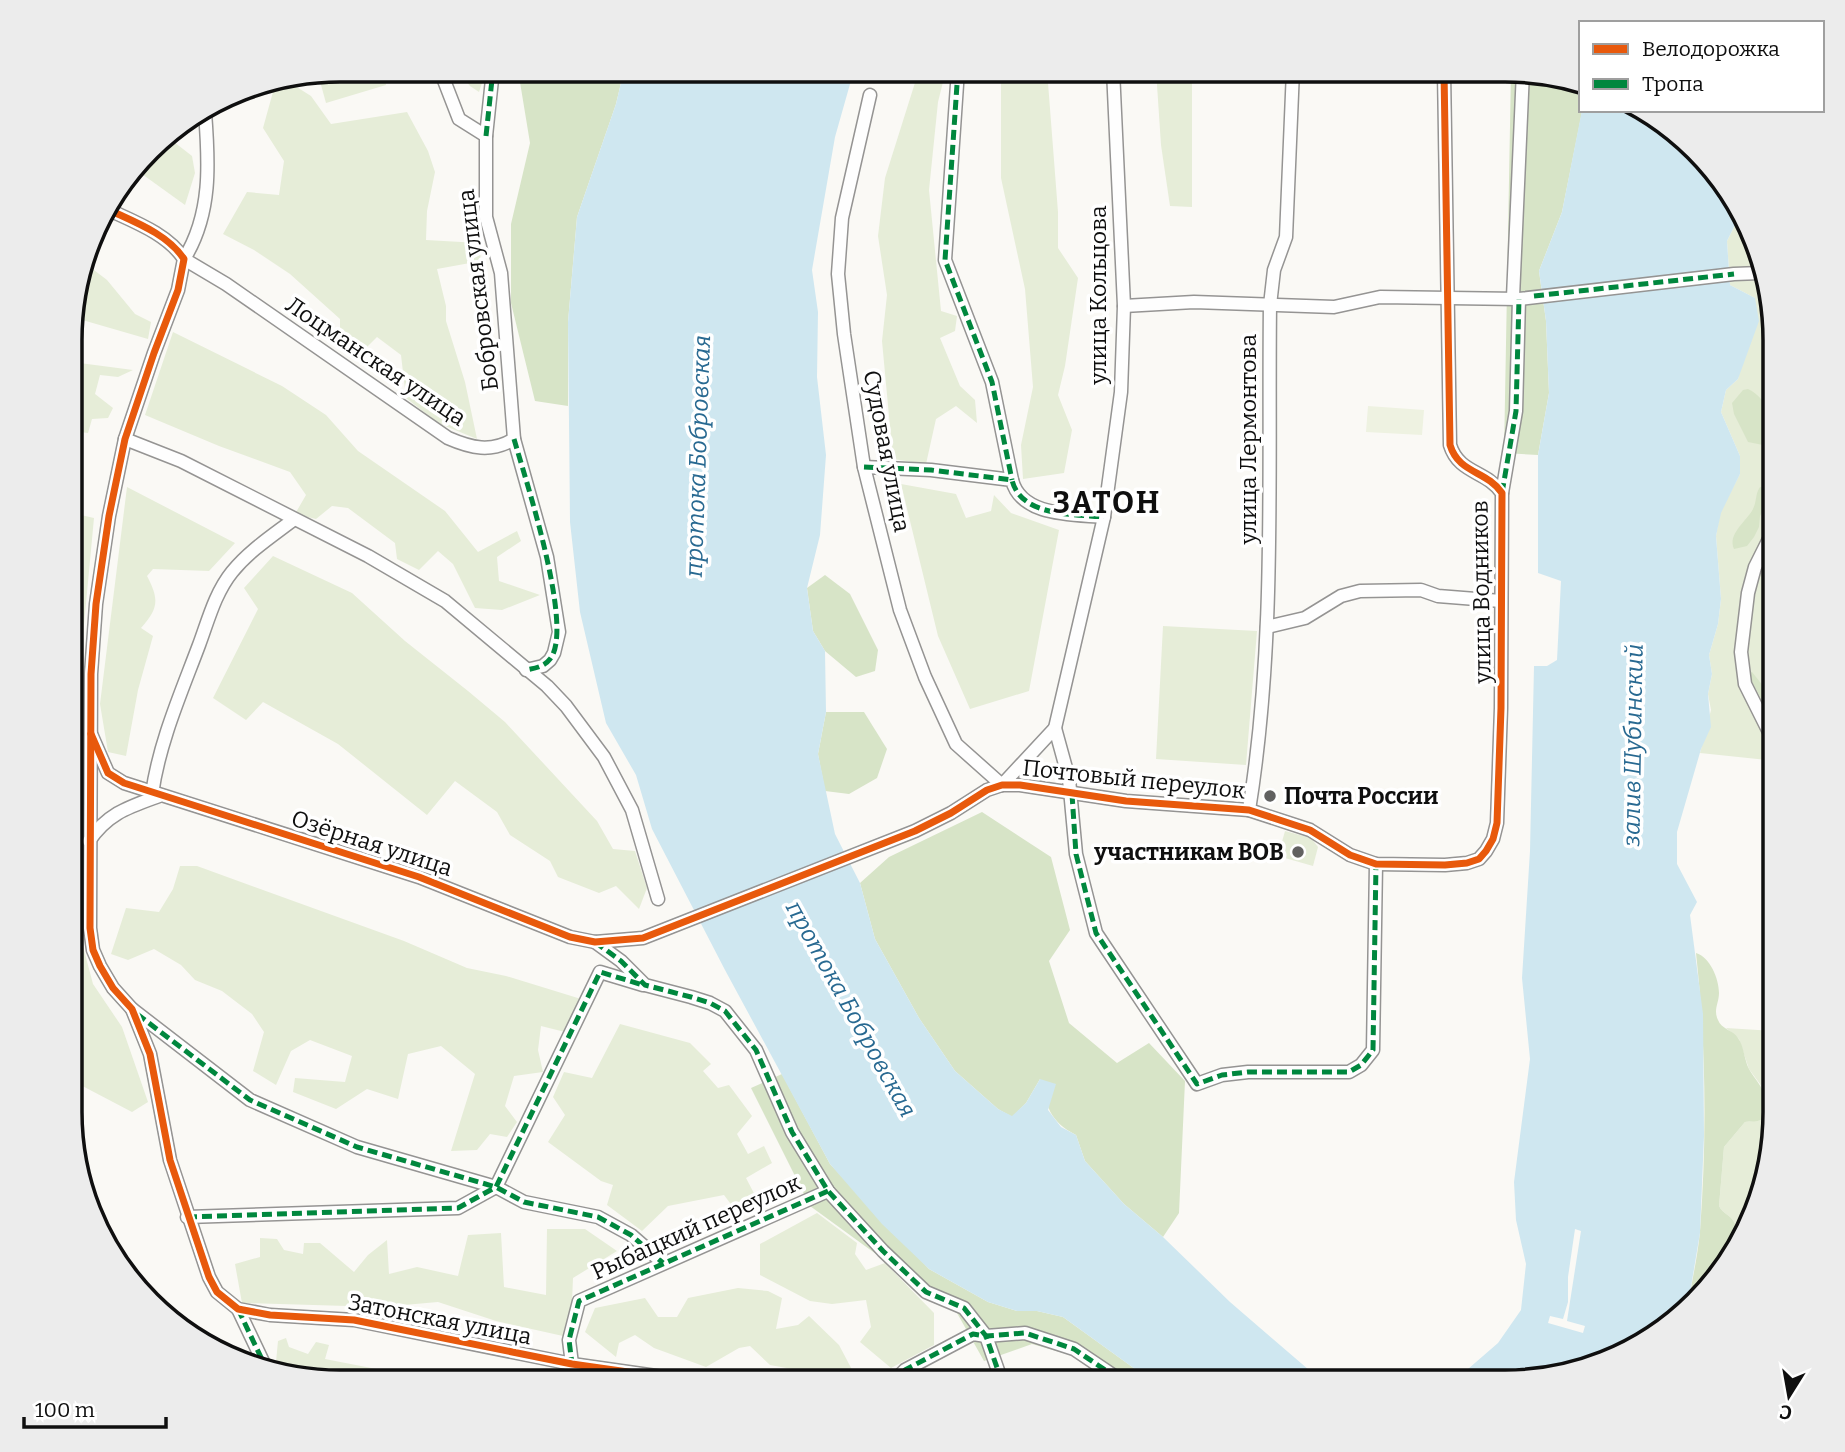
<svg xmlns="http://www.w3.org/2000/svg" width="1845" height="1452" viewBox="0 0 1845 1452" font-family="Bitter,serif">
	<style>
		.green { fill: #e6edd8 }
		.forest { fill: #d7e4c7 }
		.pitch { fill: #eef2e1 }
		.water { fill: #cfe7f0 }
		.pier { fill: #faf9f5 }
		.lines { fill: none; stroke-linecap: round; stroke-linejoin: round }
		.minor-casing { stroke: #959493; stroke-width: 15 }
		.minor { stroke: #fefefe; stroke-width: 12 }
		.quiet { stroke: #00873e; stroke-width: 5; stroke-dasharray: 10 5; stroke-linecap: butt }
		.cycleway-casing { stroke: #fff; stroke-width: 11 }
		.cycleway { stroke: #e8590c; stroke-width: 7 }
		.poi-dot { fill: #616160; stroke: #fff; stroke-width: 2.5 }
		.labels { text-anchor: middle; stroke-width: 7; stroke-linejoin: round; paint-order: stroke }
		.street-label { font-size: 23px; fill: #0f0f0f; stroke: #fff }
		.poi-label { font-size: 23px; font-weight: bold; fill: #0f0f0f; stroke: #fff; text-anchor: start }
		.water-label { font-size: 24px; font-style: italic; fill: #286991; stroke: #fff }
		.district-label { font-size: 30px; font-weight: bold; letter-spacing: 2px; fill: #0f0f0f; stroke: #fff }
		.rim { fill: none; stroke: #0f0f0f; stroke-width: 3.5 }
	</style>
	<rect width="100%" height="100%" fill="#faf9f5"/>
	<!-- green -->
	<g class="green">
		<polygon points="340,70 383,70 386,85 326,103 318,74"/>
		<polygon points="457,70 476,70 484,77 479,92 470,86"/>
		<polygon points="919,70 946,70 938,102 929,190 941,311 957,316 955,331 940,338 960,386 975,400 977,423 956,406 936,419 926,464 893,459 882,341 887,295 878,236 885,178"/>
		<polygon points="1001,70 1047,70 1058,212 1058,248 1078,278 1065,366 1058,395 1072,430 1064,473 1023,479 1021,445 1033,387 1025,289 1001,178"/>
		<polygon points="1156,70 1192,70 1192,207 1170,206 1161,145"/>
		<polygon points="284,79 311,96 331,124 407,112 428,151 435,172 427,211 426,240 479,243 481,261 437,269 446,306 446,321 465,382 477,439 438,423 406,398 401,355 377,337 356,358 340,346 340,319 290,274 254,250 223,234 247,192 279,195 284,161 263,128 276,81"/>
		<polygon points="165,135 192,156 195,173 185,205 135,169"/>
		<polygon points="1741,213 1747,221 1775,339 1775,774 1767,760 1700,753 1711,710 1708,694 1712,674 1709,655 1718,624 1721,599 1716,536 1720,513 1740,474 1740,456 1721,412 1726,390 1738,379 1755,298 1730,285 1727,241"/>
		<polygon points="86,264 107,280 135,314 151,322 148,339 72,317 72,304"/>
		<polygon points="173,332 282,386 326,415 358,451 445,511 478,552 517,531 521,541 497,557 499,581 540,595 502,610 475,608 453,564 438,551 419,570 397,559 395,543 348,508 332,506 316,519 295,514 306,495 290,472 219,446 145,415"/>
		<polygon points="72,362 133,370 118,377 100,375 95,394 113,408 108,418 92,419 88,433 72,431"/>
		<polygon points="72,444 81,446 83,480 73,507"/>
		<polygon points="901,484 956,494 966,518 991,511 994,495 1011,513 1059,530 1029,691 970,709 938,636"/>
		<path d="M127,487l108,56 -26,28 -56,-2 -6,7c12,23 12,32 -6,52l12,8 -15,54 -12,66 -18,-4 -8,-48z"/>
		<polygon points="72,513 94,518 80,667 80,935 93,984 122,1027 148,1102 132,1112 71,1080"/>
		<polygon points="273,556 352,593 405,641 468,691 505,722 597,821 613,849 635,851 647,888 639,909 616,886 599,893 558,877 550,861 510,835 497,812 455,781 427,815 338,744 263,702 246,720 213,698 258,609 244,588"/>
		<polygon points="1163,626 1257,631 1246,765 1156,759"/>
		<polygon points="1285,831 1311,838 1318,847 1313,866 1278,856"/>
		<polygon points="180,866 197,866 404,941 467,968 506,976 581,999 565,1032 541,1026 538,1050 543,1072 514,1076 505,1106 517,1122 507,1137 490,1134 477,1150 451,1151 475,1074 441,1046 408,1054 398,1099 367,1089 336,1109 293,1092 295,1078 345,1082 352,1056 310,1040 291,1051 276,1085 253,1071 264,1032 252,1014 222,991 195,980 181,965 154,949 128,960 111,954 126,908 159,912 173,889"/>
		<polygon points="620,1024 690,1043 711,1064 703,1071 718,1088 729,1085 752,1116 737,1134 748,1154 764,1146 772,1163 746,1178 757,1199 742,1219 724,1195 668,1206 642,1231 607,1205 613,1185 601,1181 548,1142 565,1115 553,1097 564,1072 592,1078"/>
		<path d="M1726,1028l48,3v99l-20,86 -12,20c-5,-5 -5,-9 -8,-14 -3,-7 -11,-8 -15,-16l5,-59 21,-25 17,-2 6,-20 -8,-16 -11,-15 -10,-30z"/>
		<polygon points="817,1213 857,1243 855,1254 866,1270 885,1263 934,1313 934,1345 891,1368 860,1342 871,1327 866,1300 832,1304 810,1301 760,1275 760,1244"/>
		<polygon points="547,1229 585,1229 617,1251 573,1278 572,1302 563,1336 496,1321 438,1302 381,1307 242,1303 235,1264 260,1257 260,1238 277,1239 284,1250 303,1254 304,1243 320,1243 354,1272 368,1255 387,1240 389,1274 417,1267 458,1276 468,1235 501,1233 504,1287 546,1295"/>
		<polygon points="738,1288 768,1291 782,1298 776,1329 798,1325 809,1316 839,1345 858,1381 770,1365 750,1346 739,1348 706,1367 654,1348 635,1335 619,1343 616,1357 585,1332 595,1308 645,1298 658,1317 677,1317 688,1298"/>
		<polygon points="286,1338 289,1347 308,1354 316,1342 329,1345 325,1359 438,1381 324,1381 276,1362 278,1341"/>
	</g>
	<!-- forest -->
	<g class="forest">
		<polygon points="518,70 624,70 616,104 577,217 568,322 568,406 535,401 511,303 511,224 530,143"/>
		<polygon points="1511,71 1522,71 1576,83 1582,112 1562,212 1539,271 1546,321 1549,393 1538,455 1504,453"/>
		<path d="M1748,389c18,8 36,41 20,57l-20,-4 -14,-28 -2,-11 11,-13z"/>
		<path d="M1760,487l6,1 4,10 -10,18 -1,11 -5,10 -7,9 -13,3c-7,-15 13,-28 19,-40 4,-8 2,-15 7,-22z"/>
		<polygon points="825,575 850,594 878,650 875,671 856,677 825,651 813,631 807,588"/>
		<polygon points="1752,672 1775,701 1775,725 1748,674"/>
		<polygon points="826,712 864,712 887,749 877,778 849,794 825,791 818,754"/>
		<path d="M982,812l69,45 19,73 -21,31 20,62 48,40 32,-20 36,38 -6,132 -16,24 -39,-33 -39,-43 -9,-26c-27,-14 -29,-29 -36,-56l-14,24 -14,14 -14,-8 -43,-38 -36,-53 -44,-79 -15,-56 29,-26z"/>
		<path d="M1696,953c14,4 23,26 23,40 0,10 -6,17 -1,27 3,9 15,10 20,18 6,8 6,21 11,31 5,10 36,43 12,51 -4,2 -11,1 -16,2l-21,25 -5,59c4,8 12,9 15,16 3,5 3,9 8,14l-34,54 -20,15c4,-25 10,-50 12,-74 7,-92 6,-187 -4,-278z"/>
		<polygon points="782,1074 830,1164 929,1269 988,1302 1017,1311 1037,1311 1063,1317 1153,1382 1114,1382 1077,1357 1032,1344 984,1361 957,1313 810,1206 751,1088"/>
	</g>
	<!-- pitch -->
	<polygon class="pitch" points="1368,406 1424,410 1422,435 1366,432"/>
	<!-- water -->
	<g class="water">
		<polygon points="624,70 854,70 835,137 812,270 818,312 817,377 826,455 820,535 807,588 813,631 825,651 826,712 818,754 835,834 860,883 875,939 919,1018 955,1071 998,1109 1012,1116 1026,1103 1040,1079 1056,1084 1048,1110 1061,1127 1076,1135 1085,1161 1124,1204 1163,1237 1230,1302 1323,1382 1153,1382 1063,1317 1037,1311 1017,1311 988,1302 929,1269 882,1224 830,1164 725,970 652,829 636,775 606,723 580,612 570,522 568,322 577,217 616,104"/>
		<polygon points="1582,110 1640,110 1683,137 1741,213 1727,241 1730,285 1755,298 1759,321 1738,379 1726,390 1721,412 1740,456 1740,474 1721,513 1716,536 1721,599 1718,624 1709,655 1712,674 1708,694 1711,727 1701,749 1677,832 1677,864 1697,902 1690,915 1703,1014 1704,1136 1700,1233 1688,1305 1609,1361 1505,1382 1453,1382 1498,1343 1521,1310 1526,1264 1516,1220 1514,1182 1530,1059 1522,978 1530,851 1534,666 1547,666 1557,660 1561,581 1538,573 1538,455 1549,393 1546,321 1539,271 1562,212"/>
	</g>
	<!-- pier -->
	<polygon class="pier" points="1575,1229 1581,1231 1567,1321 1585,1326 1583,1333 1548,1323 1550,1316 1563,1319 1568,1302 1568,1277"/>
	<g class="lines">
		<!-- minor casing -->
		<g class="minor-casing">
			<g id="minor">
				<polyline points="440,70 459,119 486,136 486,217 501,273 514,439 547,557 559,632 554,653 550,660 543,666 526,670"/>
				<polyline points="958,70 945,260 992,382 1012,480"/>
				<polyline points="870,95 842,218 838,274 844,334 864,467 900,610 925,677 956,744 1002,785"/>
				<path d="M205,112c4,51 7,102 -21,147l42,25 222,154c23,10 43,15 66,1"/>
				<polyline points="486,136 493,70"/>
				<path d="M105,208c27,13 62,25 79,51l-6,31 -24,63 -29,86 -16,77 -13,88 -5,70 -1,254 3,22 7,16 13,22 19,21 18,45 20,106 39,117 8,15 21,17 32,6 84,5 218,44 126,18"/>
				<polyline points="1513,297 1523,71"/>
				<polyline points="1124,306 1194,302 1334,307 1380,297 1519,299 1734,274 1760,273"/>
				<polyline points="125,439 181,461 368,556 445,601 547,686 566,706 604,757 632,810 658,899"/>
				<path d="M864,467l67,3 81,10c9,37 62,34 92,37"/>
				<polyline points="1502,493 1516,411 1519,299"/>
				<polyline points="1267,627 1305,618 1341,596 1360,591 1421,590 1438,596 1501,601"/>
				<polyline points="1055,728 1069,779 1076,854 1096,933 1197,1084 1222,1075 1248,1072 1349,1072 1361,1065 1373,1050 1376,864"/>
				<path d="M91,734l17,39 16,10 295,94 151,60 25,5 48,-4 272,-107 36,-18 36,-23 15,-5h18l106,16 123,9 61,20 40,25 26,9 69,1 22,-2 12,-4 7,-8 7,-12 4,-16 4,-115 1,-215c-16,-23 -43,-19 -52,-48l-6,-374"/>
				<polyline points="1775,744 1745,684 1741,652 1748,593 1755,567 1775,527"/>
				<polyline points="1002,785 1055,728 1104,517 1121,392 1124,306 1113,70"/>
				<path d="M152,794c7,-51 29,-101 47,-149 9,-24 16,-52 33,-73 17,-21 40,-36 61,-52"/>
				<path d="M1249,810c27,-167 19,-337 21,-505l4,-35 12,-33 7,-167"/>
				<path d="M89,841c19,-28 40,-34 70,-45"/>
				<polyline points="595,942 621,961 645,985 691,997 710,1003 725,1011 756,1050 792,1132 828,1191 883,1251 926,1292 964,1308 986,1336 1002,1382"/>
				<polyline points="132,1009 250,1100 357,1147 496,1187 524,1202 598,1217 631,1235 663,1263"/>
				<polyline points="187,1217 458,1208 496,1187 600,972 643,985"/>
				<polyline points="238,1309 266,1368"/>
				<polyline points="570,1382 572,1364 569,1340 579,1301 828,1191"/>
				<polyline points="893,1382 905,1370 973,1334 986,1336 1025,1333 1074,1349 1123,1382"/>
			</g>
		</g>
		<!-- minor -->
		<use href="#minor" class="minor"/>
		<!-- quiet -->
		<g class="quiet">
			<polyline points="958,70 945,260 992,382 1012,480"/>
			<polyline points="486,136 493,70"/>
			<polyline points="1534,296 1734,274"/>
			<path d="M514,439c11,39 61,190 36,220 -6,8 -15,9 -24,11"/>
			<path d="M864,467l67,3 81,10c9,37 62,34 92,37"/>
			<polyline points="1502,493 1516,411 1519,299"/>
			<polyline points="1072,794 1076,854 1096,933 1197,1084 1222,1075 1248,1072 1349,1072 1361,1065 1373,1050 1376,864"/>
			<polyline points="595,942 621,961 645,985 691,997 710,1003 725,1011 756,1050 792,1132 828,1191 883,1251 926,1292 964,1308 986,1336 1002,1382"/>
			<polyline points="137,1014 250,1100 357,1147 496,1187 524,1202 598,1217 631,1235 663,1263"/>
			<polyline points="187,1217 458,1208 496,1187 600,972 643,985"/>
			<polyline points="238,1309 266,1368"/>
			<polyline points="570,1382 572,1364 569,1340 579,1301 828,1191"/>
			<polyline points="893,1382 905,1370 973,1334 986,1336 1025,1333 1074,1349 1123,1382"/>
		</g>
		<!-- cycleway casing -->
		<g class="cycleway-casing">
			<g id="cycleway">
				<path d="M105,208c27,13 62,25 79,51l-6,31 -24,63 -29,86 -16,77 -13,88 -5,70 -1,254 3,22 7,16 13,22 19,21 18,45 20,106 39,117 8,15 21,17 32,6 84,5 218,44 126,18"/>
				<path d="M91,734l17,39 16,10 295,94 151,60 25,5 48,-4 272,-107 36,-18 36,-23 15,-5h18l106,16 123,9 61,20 40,25 26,9 69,1 22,-2 12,-4 7,-8 7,-12 4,-16 4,-115 1,-215c-16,-23 -43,-19 -52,-48l-6,-374"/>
			</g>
		</g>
		<!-- cycleway -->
		<use href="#cycleway" class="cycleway"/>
	</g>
	<!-- markers -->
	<g class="poi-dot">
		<circle cx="1270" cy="796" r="7"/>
		<circle cx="1298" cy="852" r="7"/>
	</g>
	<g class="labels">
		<!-- street labels -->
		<g class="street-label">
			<text transform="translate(478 290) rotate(-97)" y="8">Бобровская улица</text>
			<text transform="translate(1098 295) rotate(-90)" y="8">улица Кольцова</text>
			<text transform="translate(376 361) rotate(34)" y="8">Лоцманская улица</text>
			<text transform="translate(1248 439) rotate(-90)" y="8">улица Лермонтова</text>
			<text transform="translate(887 451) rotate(79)" y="8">Судовая улица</text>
			<text transform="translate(1481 592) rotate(-91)" y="8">улица Водников</text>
			<text transform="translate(1134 779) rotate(6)" y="8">Почтовый переулок</text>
			<text transform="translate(372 843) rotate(18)" y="8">Озёрная улица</text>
			<text transform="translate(696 1227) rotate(-24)" y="8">Рыбацкий переулок</text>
			<text transform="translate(440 1319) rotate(11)" y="8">Затонская улица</text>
		</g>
		<!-- poi labels -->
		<g class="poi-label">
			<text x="1284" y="804">Почта России</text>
			<text x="1284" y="860" text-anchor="end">участникам ВОВ</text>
		</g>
		<!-- water labels -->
		<g class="water-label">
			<text transform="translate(698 456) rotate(-88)" y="8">протока Бобровская</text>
			<text transform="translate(1633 745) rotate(-89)" y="8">залив Шубинский</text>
			<text transform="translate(851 1009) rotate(61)" y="8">протока Бобровская</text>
		</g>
		<!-- district labels -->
		<g class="district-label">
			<text x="1107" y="513">ЗАТОН</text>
		</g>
	</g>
	<!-- crop -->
	<path d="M0 0H1845V1452H0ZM340 82H1505A258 258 0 0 1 1763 340V1112A258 258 0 0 1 1505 1370H340A258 258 0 0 1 82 1112V340A258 258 0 0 1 340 82Z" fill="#ececec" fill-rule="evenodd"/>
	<path class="rim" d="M340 82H1505A258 258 0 0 1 1763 340V1112A258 258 0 0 1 1505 1370H340A258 258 0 0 1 82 1112V340A258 258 0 0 1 340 82Z"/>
	<!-- legend -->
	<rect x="1579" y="21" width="245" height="91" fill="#ffffff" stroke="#9f9f9f" stroke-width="2"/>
	<rect x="1593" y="44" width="35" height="10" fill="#e8590c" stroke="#9f9f9f" stroke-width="2"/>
	<text x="1642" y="56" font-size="21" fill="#0f0f0f">Велодорожка</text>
	<rect x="1593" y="79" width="35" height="10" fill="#00873e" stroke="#9f9f9f" stroke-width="2"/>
	<text x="1642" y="91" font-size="21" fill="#0f0f0f">Тропа</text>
	<!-- north arrow -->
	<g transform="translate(1789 1396) rotate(191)" stroke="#ffffff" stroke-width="5" paint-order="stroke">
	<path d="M0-5L12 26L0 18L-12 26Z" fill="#0f0f0f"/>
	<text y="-10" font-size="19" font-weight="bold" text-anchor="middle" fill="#0f0f0f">С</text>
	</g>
	<!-- scale -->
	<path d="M24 1417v10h142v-10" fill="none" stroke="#0f0f0f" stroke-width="3.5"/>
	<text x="35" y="1417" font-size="21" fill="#0f0f0f" stroke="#ffffff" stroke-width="5" paint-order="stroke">100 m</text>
</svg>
